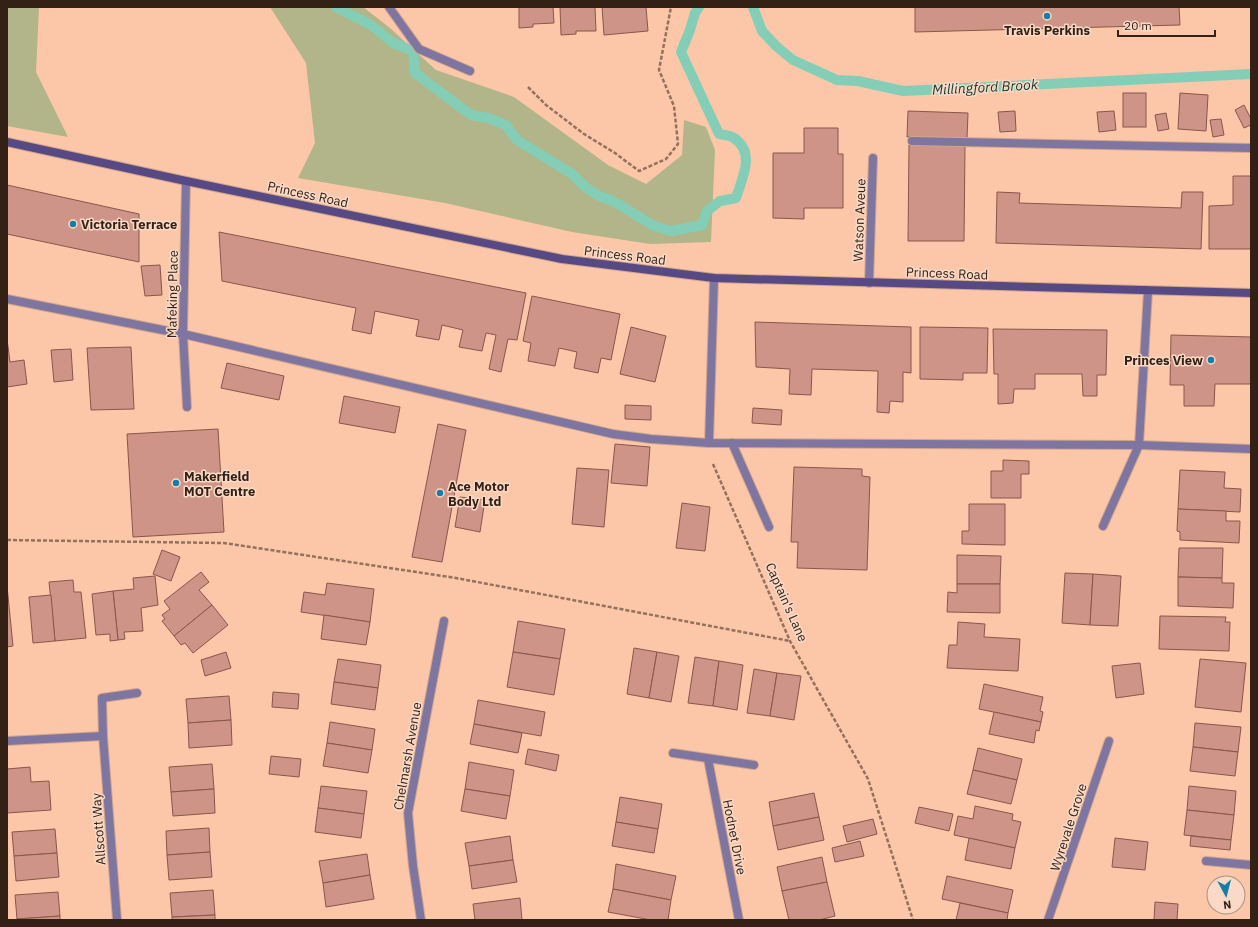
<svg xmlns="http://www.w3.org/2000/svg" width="1258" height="927" viewBox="0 0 1258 927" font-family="'IBM Plex Sans',sans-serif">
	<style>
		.green { fill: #b1b589 }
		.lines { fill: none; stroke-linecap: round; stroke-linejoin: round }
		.stream { stroke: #84ceb7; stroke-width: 10 }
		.building { fill: #ce9488; stroke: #8a564b }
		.lane-casing { stroke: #d3a68b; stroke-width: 10 }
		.street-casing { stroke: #d3a68b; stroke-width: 10 }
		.secondary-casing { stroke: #d3a68b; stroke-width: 10 }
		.path { stroke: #94715c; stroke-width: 2.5; stroke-dasharray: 4 2; stroke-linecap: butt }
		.lane { stroke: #7e76a0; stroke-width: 8 }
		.street { stroke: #7e76a0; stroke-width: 8 }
		.secondary { stroke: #564984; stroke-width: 8 }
		.poi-dot { fill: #157da7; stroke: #fadac7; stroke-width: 1.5 }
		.labels { text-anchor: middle; stroke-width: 3; stroke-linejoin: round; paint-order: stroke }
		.poi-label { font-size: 13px; font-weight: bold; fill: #342115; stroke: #fadac7; text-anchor: start }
		.street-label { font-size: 13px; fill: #342115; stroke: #fadac7 }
		.water-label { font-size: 14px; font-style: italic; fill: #13372d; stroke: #fadac7 }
	</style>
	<rect width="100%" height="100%" fill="#fbc7a8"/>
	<!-- green -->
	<g class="green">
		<polygon points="7,7 39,7 36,72 68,137 7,126"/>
		<polygon points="270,7 363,7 390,28 436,70 514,97 608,165 646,184 682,155 684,120 706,127 715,150 711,242 650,244 572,232 445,203 298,178 315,143 306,63"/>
	</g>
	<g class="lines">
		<!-- stream -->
		<g class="stream">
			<path d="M336,7l35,18 22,18 20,8 2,22 56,42 17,3 18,7 11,15 55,34 13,13 14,9 14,5 41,25 17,5 31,-6 5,-14 13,-10 16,-3c6,-20 20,-45 -2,-60 -4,-3 -11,-3 -15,-4l-38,-82 9,-22 5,-17 4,-6"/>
			<polyline points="753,7 762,31 776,46 793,60 837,80 858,81 903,91 1251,74"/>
		</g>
	</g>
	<!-- building -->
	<g class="building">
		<polygon points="519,7 553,7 554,23 533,24 533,27 519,28"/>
		<polygon points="560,7 595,7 596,31 576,31 576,34 561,35"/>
		<polygon points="602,7 646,7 648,31 604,35"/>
		<polygon points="915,7 1179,7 1180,25 915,32"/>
		<rect x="1123" y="93" width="23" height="34"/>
		<polygon points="1180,93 1208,95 1206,131 1178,129"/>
		<polygon points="1244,105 1251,119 1251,125 1244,128 1235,110"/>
		<polygon points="908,111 968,113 967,139 907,137"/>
		<polygon points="1015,111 1016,131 1000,132 998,112"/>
		<polygon points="1114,111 1116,130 1099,132 1097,112"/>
		<polygon points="1166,113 1169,129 1158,131 1155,115"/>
		<polygon points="1221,119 1224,135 1213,137 1210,120"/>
		<polygon points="804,128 838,128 838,154 843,154 843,208 804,208 804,219 773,218 773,153 804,153"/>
		<polygon points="909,145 965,146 964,241 908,241"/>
		<polygon points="1233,176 1251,176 1251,249 1209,249 1209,206 1233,205"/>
		<polygon points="7,185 139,214 139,262 7,234"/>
		<polygon points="997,192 1020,193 1019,203 1181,208 1182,192 1203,192 1201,249 996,243"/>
		<polygon points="219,232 526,293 517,340 508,339 501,372 489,369 496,335 486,333 482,351 459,347 463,330 442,325 439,340 416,336 419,320 375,311 371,334 352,330 356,308 222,281"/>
		<polygon points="160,265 162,295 145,296 141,266"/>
		<polygon points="532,296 620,314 611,360 601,358 598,373 574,368 577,352 559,348 555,366 528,361 531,343 523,341"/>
		<polygon points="755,322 911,327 911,373 903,372 903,402 890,401 889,413 877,412 878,371 812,369 811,395 789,394 790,369 756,367"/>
		<polygon points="631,327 666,336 655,382 620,374"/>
		<polygon points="920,327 988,328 987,373 963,373 963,380 920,379"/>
		<polygon points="993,329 1107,330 1106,375 1097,375 1097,396 1083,396 1082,374 1035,374 1035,389 1014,389 1013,403 998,404 998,374 994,374"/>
		<polygon points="1171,335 1251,337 1251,384 1215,384 1214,406 1184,406 1184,385 1170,385"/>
		<polygon points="7,339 10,362 24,360 27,384 7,387"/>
		<polygon points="131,347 134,409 91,410 87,348"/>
		<polygon points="71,349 73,380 54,382 51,350"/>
		<polygon points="227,363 284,376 279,400 221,388"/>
		<polygon points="344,396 400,407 395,433 339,423"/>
		<polygon points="625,405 651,406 651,420 625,419"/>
		<polygon points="753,408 782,410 781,425 752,423"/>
		<polygon points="438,424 466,430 442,562 412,557"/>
		<polygon points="218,429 224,532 133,537 127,434"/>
		<polygon points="615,444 650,447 647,486 611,483"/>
		<polygon points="1003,460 1029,461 1029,474 1021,474 1021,498 991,498 991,471 1003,471"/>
		<polygon points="794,467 862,469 862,476 870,477 867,570 797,568 798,542 791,542"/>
		<polygon points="577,468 609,470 604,527 572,524"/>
		<polygon points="1180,470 1225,472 1224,488 1241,489 1240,512 1178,509"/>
		<polygon points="460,497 485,500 480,532 455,527"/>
		<polygon points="682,503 710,507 705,551 676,548"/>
		<polygon points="969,504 1005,504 1005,545 962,544 962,531 969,531"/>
		<polygon points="1178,509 1226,511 1226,521 1240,521 1239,543 1180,540 1180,532 1177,531"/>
		<polygon points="1179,548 1223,548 1222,578 1178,577"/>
		<polygon points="162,550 180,557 171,581 153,574"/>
		<polygon points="957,555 1001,556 1000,584 957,584"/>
		<polygon points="201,572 209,582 199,590 212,605 174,636 162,621 165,619 162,615 170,609 164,601"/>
		<polygon points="1065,573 1093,574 1090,625 1062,623"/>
		<polygon points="1093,574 1121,576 1118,626 1090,625"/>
		<polygon points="155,576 158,605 141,608 143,631 124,632 125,639 118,640 113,591 134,589 133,578"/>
		<polygon points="1178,577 1222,578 1222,583 1234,583 1233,608 1178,606"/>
		<polygon points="73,580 74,592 81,592 86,638 55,641 49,582"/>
		<polygon points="327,583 374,589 370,622 301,612 304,592 325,595"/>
		<polygon points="957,584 1000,584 1000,613 947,612 948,592 957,593"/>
		<polygon points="7,586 13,646 7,647"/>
		<polygon points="113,591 118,640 110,641 110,634 96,635 92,594"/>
		<polygon points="51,595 55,641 33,643 29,597"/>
		<polygon points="212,605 228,625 193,653 185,643 181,645 174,636"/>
		<polygon points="324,615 370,622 366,645 321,639"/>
		<polygon points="1160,616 1226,617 1225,622 1230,622 1229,651 1159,649"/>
		<polygon points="518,621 565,629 560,659 513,652"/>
		<polygon points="958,622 985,624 984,637 1020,639 1018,671 947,668 949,645 957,645"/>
		<polygon points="634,648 657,652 649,698 627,694"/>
		<polygon points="226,652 231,668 205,676 201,660"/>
		<polygon points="513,652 560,659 554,695 507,687"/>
		<polygon points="657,652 679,656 671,702 649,698"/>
		<polygon points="695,657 719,661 713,706 688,703"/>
		<polygon points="338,659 381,665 378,688 334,682"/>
		<polygon points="1200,659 1246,663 1241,712 1195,707"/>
		<polygon points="719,661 743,665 737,710 713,706"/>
		<polygon points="1140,663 1144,694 1116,698 1112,666"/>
		<polygon points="754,669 777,673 770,716 747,713"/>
		<polygon points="777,673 801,676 794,720 770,716"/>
		<polygon points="334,682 378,688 375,710 331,704"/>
		<polygon points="984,684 1043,697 1040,711 1043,712 1041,722 979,709"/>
		<polygon points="273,692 299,694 298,709 272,707"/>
		<polygon points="229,696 231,720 188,723 186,699"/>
		<polygon points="478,700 545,712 541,736 474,724"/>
		<polygon points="994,712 1041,722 1039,731 1036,730 1034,743 989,734"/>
		<polygon points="231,720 232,745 189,748 188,723"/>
		<polygon points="330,722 375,729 372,750 327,743"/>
		<polygon points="1195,723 1241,727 1238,752 1193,747"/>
		<polygon points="474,724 522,733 518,753 470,744"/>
		<polygon points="327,743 372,750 368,773 323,766"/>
		<polygon points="1193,747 1238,752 1235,776 1190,771"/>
		<polygon points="978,748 1022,759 1017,780 973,770"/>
		<polygon points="528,749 559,755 556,771 525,764"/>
		<polygon points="271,756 301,759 299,777 269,774"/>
		<polygon points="469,762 514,770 510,796 465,789"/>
		<polygon points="212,764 214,789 171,792 169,767"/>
		<polygon points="30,767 31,782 49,781 51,810 7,813 7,769"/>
		<polygon points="973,770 1017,780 1011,804 967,794"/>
		<polygon points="321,786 367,791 364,814 318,808"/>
		<polygon points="1189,786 1236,791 1234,815 1187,810"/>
		<polygon points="214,789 215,813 173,816 171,792"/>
		<polygon points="465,789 510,796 506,819 461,811"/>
		<polygon points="814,793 819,817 773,826 769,802"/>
		<polygon points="620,797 662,804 658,829 616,822"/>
		<polygon points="975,806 1013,814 1012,820 1021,822 1015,848 954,835 958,816 973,819"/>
		<polygon points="919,807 953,814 949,831 915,823"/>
		<polygon points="318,808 364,814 361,838 315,832"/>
		<polygon points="1187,810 1234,815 1231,840 1184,835"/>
		<polygon points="819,817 824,840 778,850 773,826"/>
		<polygon points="873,819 877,834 847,842 843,826"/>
		<polygon points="616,822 658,829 654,853 612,846"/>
		<polygon points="209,828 210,852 167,855 166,831"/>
		<polygon points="55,829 57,853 14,856 12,832"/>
		<polygon points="510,836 513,860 469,866 465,843"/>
		<polygon points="1191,836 1231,840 1230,850 1190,846"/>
		<polygon points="969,838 1015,848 1011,869 965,860"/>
		<polygon points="1115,838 1148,842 1145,870 1112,867"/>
		<polygon points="860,841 864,856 835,862 832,848"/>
		<polygon points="210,852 212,877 169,880 167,855"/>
		<polygon points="57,853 59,877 16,881 14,856"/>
		<polygon points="367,854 370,875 323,883 319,861"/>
		<polygon points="822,857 827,882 782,891 777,867"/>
		<polygon points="513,860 517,882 472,889 469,866"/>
		<polygon points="616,864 676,876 671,900 613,889"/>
		<polygon points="370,875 374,899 326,907 323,883"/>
		<polygon points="947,876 1013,890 1008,913 942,899"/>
		<polygon points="827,882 835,916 819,920 789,920 782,891"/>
		<polygon points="613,889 671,900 668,920 651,920 608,912"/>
		<polygon points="213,890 215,915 172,917 170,893"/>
		<polygon points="58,892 60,916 17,919 15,895"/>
		<polygon points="520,898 522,920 475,920 473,904"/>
		<polygon points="1155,902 1178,904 1177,920 1154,920"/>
		<polygon points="960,903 1008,913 1007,920 956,920"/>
		<polygon points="215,915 215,920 172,920 172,917"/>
		<polygon points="60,916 60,920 17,920 17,919"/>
	</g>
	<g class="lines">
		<!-- lane casing -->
		<g class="lane-casing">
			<g id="lane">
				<polyline points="912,141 1251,148"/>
				<polyline points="7,299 183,334 613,434 651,439 709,443 1139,445 1251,449"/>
				<polyline points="709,443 714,278"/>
				<polyline points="732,443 769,527"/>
				<polyline points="1206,861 1251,865"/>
			</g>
		</g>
		<!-- street casing -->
		<g class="street-casing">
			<g id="street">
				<polyline points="389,7 419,49 470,71"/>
				<polyline points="186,181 183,334 187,407"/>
				<polyline points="869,283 873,158"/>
				<polyline points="1103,526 1139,445 1148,291"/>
				<polyline points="7,741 103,736"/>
				<polyline points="673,753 754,765"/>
				<polyline points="708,759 739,920"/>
				<polyline points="117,920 103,736 102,698 137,693"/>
				<polyline points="421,920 413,866 408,813 444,621"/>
				<polyline points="1048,920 1109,741"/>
			</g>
		</g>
		<!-- secondary casing -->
		<g class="secondary-casing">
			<polyline id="secondary" points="7,142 186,181 562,259 714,278 1251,293"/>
		</g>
		<!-- path -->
		<g class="path">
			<polyline points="528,87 546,105 584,134 615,153 639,171 666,159 678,144 674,106 659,70 671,7"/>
			<polyline points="713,464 790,641 868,779 913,920"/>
			<polyline points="7,540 224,543 456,578 790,641"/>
		</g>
		<!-- lane -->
		<use href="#lane" class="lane"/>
		<!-- street -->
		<use href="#street" class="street"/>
		<!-- secondary -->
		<use href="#secondary" class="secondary"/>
	</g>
	<!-- markers -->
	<g class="poi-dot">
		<circle cx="1047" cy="16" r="4"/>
		<circle cx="73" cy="224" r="4"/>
		<circle cx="1211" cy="360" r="4"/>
		<circle cx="176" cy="483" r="4"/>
		<circle cx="440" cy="493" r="4"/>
	</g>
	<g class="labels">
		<!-- poi labels -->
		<g class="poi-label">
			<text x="1047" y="35" text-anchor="middle">Travis Perkins</text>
			<text x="81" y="229">Victoria Terrace</text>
			<text x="1203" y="365" text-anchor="end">Princes View</text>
			<text x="184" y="481">Makerfield<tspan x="184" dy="15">MOT Centre</tspan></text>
			<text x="448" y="491">Ace Motor<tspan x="448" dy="15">Body Ltd</tspan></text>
		</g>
		<!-- street labels -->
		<g class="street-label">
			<text transform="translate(308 194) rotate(12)" y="5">Princess Road</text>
			<text transform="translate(859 220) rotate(-88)" y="5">Watson Aveue</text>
			<text transform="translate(625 255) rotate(7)" y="5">Princess Road</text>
			<text transform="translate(947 273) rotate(2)" y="5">Princess Road</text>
			<text transform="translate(172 294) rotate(-89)" y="5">Mafeking Place</text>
			<text transform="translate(787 602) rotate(66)" y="5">Captain's Lane</text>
			<text transform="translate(407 756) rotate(-80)" y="5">Chelmarsh Avenue</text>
			<text transform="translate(1068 827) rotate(-72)" y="5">Wyrevale Grove</text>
			<text transform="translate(98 829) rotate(-94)" y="5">Allscott Way</text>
			<text transform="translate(735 837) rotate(79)" y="5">Hodnet Drive</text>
		</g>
		<!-- water labels -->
		<g class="water-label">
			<text transform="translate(985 87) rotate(-3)" y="5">Millingford Brook</text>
		</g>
	</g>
	<!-- border -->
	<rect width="1258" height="927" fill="none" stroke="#342115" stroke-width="16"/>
	<!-- north arrow -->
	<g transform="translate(1226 895) rotate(173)"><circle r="19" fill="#fadac7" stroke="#ab9080"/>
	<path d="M0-3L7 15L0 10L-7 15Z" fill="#157da7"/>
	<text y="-6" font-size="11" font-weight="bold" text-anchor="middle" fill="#342115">N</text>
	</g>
	<!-- scale -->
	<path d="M1118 30v6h97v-6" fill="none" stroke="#342115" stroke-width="2"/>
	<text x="1124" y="30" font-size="12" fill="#342115" stroke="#fadac7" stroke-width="3" paint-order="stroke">20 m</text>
</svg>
